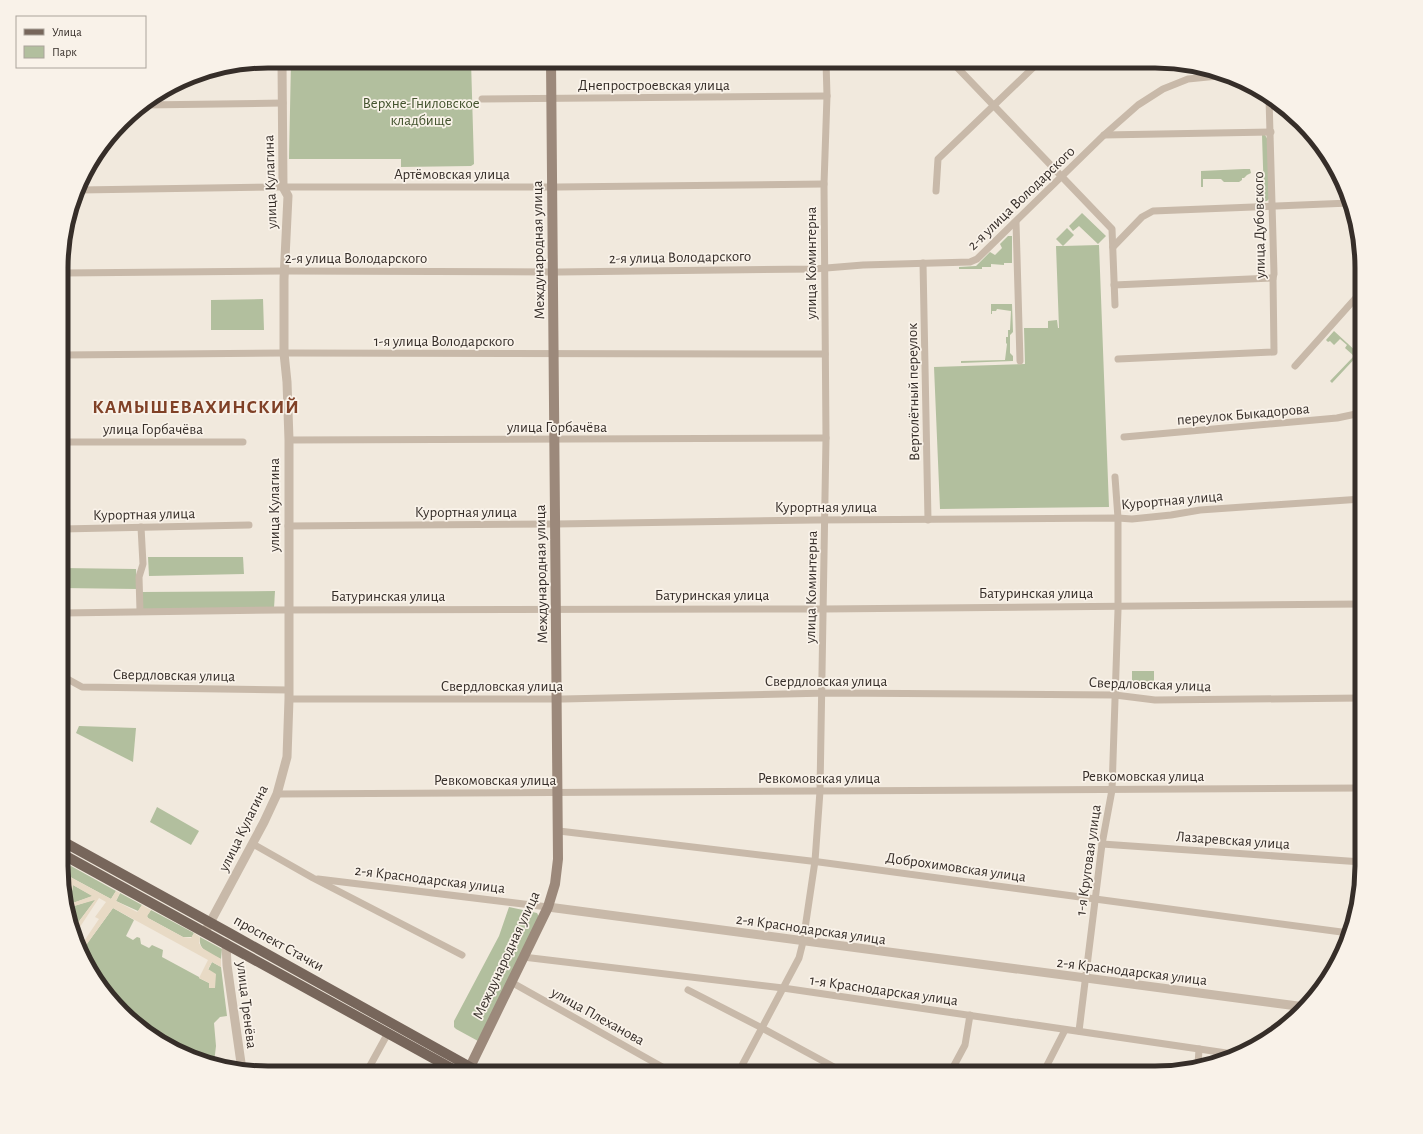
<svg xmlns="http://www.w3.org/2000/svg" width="1423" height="1134" viewBox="0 0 1423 1134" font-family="'Alegreya Sans',sans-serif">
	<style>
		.green { fill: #b2bf9e }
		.plaza { fill: #e8dac5; fill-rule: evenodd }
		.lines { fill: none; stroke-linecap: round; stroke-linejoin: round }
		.minor { stroke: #c8b9a9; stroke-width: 7 }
		.tertiary { stroke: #c8b9a9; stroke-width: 9 }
		.secondary { stroke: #9c897b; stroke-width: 10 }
		.primary { stroke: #77665b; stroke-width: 10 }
		.labels { text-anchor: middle; stroke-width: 3.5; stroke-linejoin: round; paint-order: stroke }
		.street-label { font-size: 15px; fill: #362e29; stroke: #f9f2e9 }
		.park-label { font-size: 15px; fill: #43532e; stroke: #f9f2e9 }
		.district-label { font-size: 19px; font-weight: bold; letter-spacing: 1px; fill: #804127; stroke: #f9f2e9 }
		.rim { fill: none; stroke: #362e29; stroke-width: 5 }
	</style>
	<rect width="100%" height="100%" fill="#f1e9dd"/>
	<!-- green -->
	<g class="green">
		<polygon points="291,61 471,61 474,164 471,166 401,167 401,159 289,159"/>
		<polygon points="1262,135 1265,135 1268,140 1269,199 1267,201 1255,202 1255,200 1262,200 1264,198"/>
		<polygon points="1244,169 1250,169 1251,173 1247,175 1244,178 1242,178 1242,180 1239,182 1224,182 1221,179 1203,179 1203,187 1201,187 1201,171"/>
		<polygon points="1082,213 1106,236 1098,244 1079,226 1073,231 1069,226"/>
		<polygon points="1067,228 1074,235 1063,246 1099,245 1109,507 940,509 934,367 1025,364 1024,328 1048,328 1048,321 1057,320 1058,328 1059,328 1056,246 1063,246 1056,239"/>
		<polygon points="1008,236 1012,236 1012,263 1004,263 1004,265 991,264 991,267 982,267 982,269 959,269 959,267 976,266 990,252 995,255 1002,248 1000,244"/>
		<polygon points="263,299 264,330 211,330 211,300"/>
		<polygon points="991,304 1012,304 1013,332 1010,335 1010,353 1013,356 1013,361 961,363 961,361 1005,360 1007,344 1006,343 1006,337 1008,337 1008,330 1010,330 1011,311 997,309 996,311 992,311 992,314 991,314"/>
		<polygon points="1334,331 1359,354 1332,383 1330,381 1354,356 1345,348 1347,345 1340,339 1334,345 1330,341 1328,342 1326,340"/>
		<polygon points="148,557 243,557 244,574 149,576"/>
		<polygon points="62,568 136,569 137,589 62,588"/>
		<polygon points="275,591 274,608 141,610 141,592"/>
		<rect x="1132" y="671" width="22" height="11"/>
		<polygon points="79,726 136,728 133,762 76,733"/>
		<polygon points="157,807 199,831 191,845 150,822"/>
		<polygon points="62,861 116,891 111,899 61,872"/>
		<polygon points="73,885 93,896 70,904"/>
		<polygon points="120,893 142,905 138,911 116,901"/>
		<polygon points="96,899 74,928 72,921 74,920 74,906"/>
		<polygon points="509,907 537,913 539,917 478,1041 456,1029 454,1027 454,1021 499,936"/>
		<polygon points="113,908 134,920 126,936 133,940 137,937 140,938 141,944 149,948 152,945 163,950 162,957 199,977 199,978 209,983 209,988 215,988 208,970 212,962 221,967 227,1016 220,1017 214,1023 216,1046 214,1063 188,1057 131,1022 82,958 81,952"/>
		<polygon points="151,910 194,933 192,937 183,937 148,918 147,916"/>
		<path d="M200,937l22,12 -1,10c-11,-6 -23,-8 -21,-22z"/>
	</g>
	<!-- plaza -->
	<path class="plaza" d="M61,872l50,27 5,-8 4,2 -4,8 21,11 1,-1 4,-6 9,5 -4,6 1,2 35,19 8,1 3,-5 6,4 -1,6 3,5 19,11v8l-9,-5 -4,7 8,5 -1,14h-6v-5l-10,-5 9,-18 -95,-52 -32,44 -1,-5 19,-28 -4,-2 11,-15 -7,-4 -23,35 -2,-5 21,-28 -21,6 2,9 -4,6 -5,-21 2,-13 -4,5 -1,-4 2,-3h-3l-1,-4 2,-1 -3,-1zM73,885l19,11 -22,8z"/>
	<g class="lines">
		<!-- minor -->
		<g class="minor">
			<polyline points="951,61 1112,229 1115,305"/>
			<polyline points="482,99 827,96"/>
			<polyline points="144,105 283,103"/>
			<polyline points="1104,135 1271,132"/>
			<polyline points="80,190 276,187 558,187 824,184"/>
			<polyline points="936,191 938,159 1040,61"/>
			<polyline points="1016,222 1020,361"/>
			<polyline points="1113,247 1142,217 1153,211 1350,203"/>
			<polyline points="923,263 928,520"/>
			<polyline points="63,273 284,271 559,272 814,269 863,265 970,262 977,259 1104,135 1138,105 1163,89 1188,79 1228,75"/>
			<polyline points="1114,285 1273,278"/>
			<polyline points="63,355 284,353 825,354"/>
			<polyline points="1118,359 1274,352 1273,278 1274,274 1269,98"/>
			<polyline points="1295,366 1362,291"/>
			<polyline points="1124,437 1337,418 1356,414 1362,408"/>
			<polyline points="289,440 826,438"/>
			<polyline points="62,442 243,442"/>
			<polyline points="288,526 556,524 815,520 1118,518 1132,519 1171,515 1200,510 1362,499"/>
			<polyline points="62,529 249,525"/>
			<polyline points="140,611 139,577 143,564 141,527"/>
			<polyline points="62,613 277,610 824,609 1362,604"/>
			<polyline points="62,676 82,687 289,690"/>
			<polyline points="289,699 563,699 829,693 1115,695 1155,700 1362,698"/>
			<polyline points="277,794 1362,788"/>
			<polyline points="559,831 819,862 1349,933"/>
			<polyline points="253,844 313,878 462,955"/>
			<polyline points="1102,844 1362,862"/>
			<polyline points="318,879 548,907"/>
			<polyline points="523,957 783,988 1240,1055"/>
			<polyline points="511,982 673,1073"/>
			<polyline points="688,990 762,1028 845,1073"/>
			<polyline points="1292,1019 1295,1006"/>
			<polyline points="1079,1031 1102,844 1112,790 1118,610 1118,518 1115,477"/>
			<polyline points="1198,1065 1199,1049"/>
			<polyline points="366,1073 388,1033"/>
			<polyline points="738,1073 799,958 803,942 815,861 820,791 826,438 824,184 827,96 826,61"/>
			<polyline points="950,1073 965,1045 970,1015"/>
			<polyline points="1043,1073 1065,1030"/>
		</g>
		<!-- tertiary -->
		<g class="tertiary">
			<polyline points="548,907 1305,1007"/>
			<polyline points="205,932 264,822 277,794 287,757 289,699 289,440 287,382 284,353 284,279 288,196 283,187 282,61"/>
			<polyline points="226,943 227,965 242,1070"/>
		</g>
		<!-- secondary -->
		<polyline class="secondary" points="470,1067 548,907 555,884 558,859 551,61"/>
		<!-- primary -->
		<g class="primary">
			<polyline points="62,841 231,934 481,1073"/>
			<polyline points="62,854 460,1073"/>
		</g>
	</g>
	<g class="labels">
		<!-- street labels -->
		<g class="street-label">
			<text x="654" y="90">Днепростроевская улица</text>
			<text x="452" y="179">Артёмовская улица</text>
			<text transform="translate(270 182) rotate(-92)" y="5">улица Кулагина</text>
			<text transform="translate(1021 198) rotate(-44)" y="5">2-я улица Володарского</text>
			<text transform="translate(1259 225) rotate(-91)" y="5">улица Дубовского</text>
			<text transform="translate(538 250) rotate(-91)" y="5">Международная улица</text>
			<text transform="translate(680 257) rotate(-1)" y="5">2-я улица Володарского</text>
			<text x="356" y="263">2-я улица Володарского</text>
			<text transform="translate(811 263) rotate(-90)" y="5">улица Коминтерна</text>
			<text x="444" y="346">1-я улица Володарского</text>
			<text transform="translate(913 392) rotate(-91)" y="5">Вертолётный переулок</text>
			<text transform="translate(1243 414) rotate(-5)" y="5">переулок Быкадорова</text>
			<text x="557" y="432">улица Горбачёва</text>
			<text x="153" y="434">улица Горбачёва</text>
			<text transform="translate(1172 500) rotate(-5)" y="5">Курортная улица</text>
			<text transform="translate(274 505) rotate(-90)" y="5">улица Кулагина</text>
			<text x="826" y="512">Курортная улица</text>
			<text x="466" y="517">Курортная улица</text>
			<text transform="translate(144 514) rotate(-1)" y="5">Курортная улица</text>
			<text transform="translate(541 574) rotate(-91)" y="5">Международная улица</text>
			<text transform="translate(811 587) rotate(-89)" y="5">улица Коминтерна</text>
			<text x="1036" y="598">Батуринская улица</text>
			<text x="712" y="600">Батуринская улица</text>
			<text x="388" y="601">Батуринская улица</text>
			<text transform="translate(174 675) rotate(1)" y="5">Свердловская улица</text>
			<text x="826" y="686">Свердловская улица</text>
			<text transform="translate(1150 684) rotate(2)" y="5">Свердловская улица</text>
			<text x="502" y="691">Свердловская улица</text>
			<text x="1143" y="781">Ревкомовская улица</text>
			<text x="819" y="783">Ревкомовская улица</text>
			<text x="495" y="785">Ревкомовская улица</text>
			<text transform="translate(243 828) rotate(-64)" y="5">улица Кулагина</text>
			<text transform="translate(1233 840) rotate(4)" y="5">Лазаревская улица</text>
			<text transform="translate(1088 860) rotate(-82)" y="5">1-я Круговая улица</text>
			<text transform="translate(956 867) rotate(8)" y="5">Доброхимовская улица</text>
			<text transform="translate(430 879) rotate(7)" y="5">2-я Краснодарская улица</text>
			<text transform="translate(811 929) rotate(8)" y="5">2-я Краснодарская улица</text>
			<text transform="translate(279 943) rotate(29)" y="5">проспект Стачки</text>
			<text transform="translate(506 955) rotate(-65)" y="5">Международная улица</text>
			<text transform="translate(1132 971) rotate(7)" y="5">2-я Краснодарская улица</text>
			<text transform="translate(884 990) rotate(8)" y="5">1-я Краснодарская улица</text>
			<text transform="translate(247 1005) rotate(83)" y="5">улица Тренёва</text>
			<text transform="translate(598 1016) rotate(29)" y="5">улица Плеханова</text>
		</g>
		<!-- park labels -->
		<g class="park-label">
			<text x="421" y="108">Верхне-Гниловское<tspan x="421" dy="17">кладбище</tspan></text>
		</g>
		<!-- district labels -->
		<g class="district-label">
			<text x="196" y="413">КАМЫШЕВАХИНСКИЙ</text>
		</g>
	</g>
	<!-- crop -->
	<path d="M0 0H1423V1134H0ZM268 68H1155A200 200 0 0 1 1355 268V866A200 200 0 0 1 1155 1066H268A200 200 0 0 1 68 866V268A200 200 0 0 1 268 68Z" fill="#f9f2e9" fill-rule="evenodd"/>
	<path class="rim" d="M268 68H1155A200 200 0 0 1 1355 268V866A200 200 0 0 1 1155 1066H268A200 200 0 0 1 68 866V268A200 200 0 0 1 268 68Z"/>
	<!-- legend -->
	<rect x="16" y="16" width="130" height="52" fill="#f9f2e9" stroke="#aba49c"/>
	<rect x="24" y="29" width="20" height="6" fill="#77665b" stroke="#aba49c"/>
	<text x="52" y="36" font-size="12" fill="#362e29">Улица</text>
	<rect x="24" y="46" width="20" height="12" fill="#b2bf9e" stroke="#aba49c"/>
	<text x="52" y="56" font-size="12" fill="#362e29">Парк</text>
</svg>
